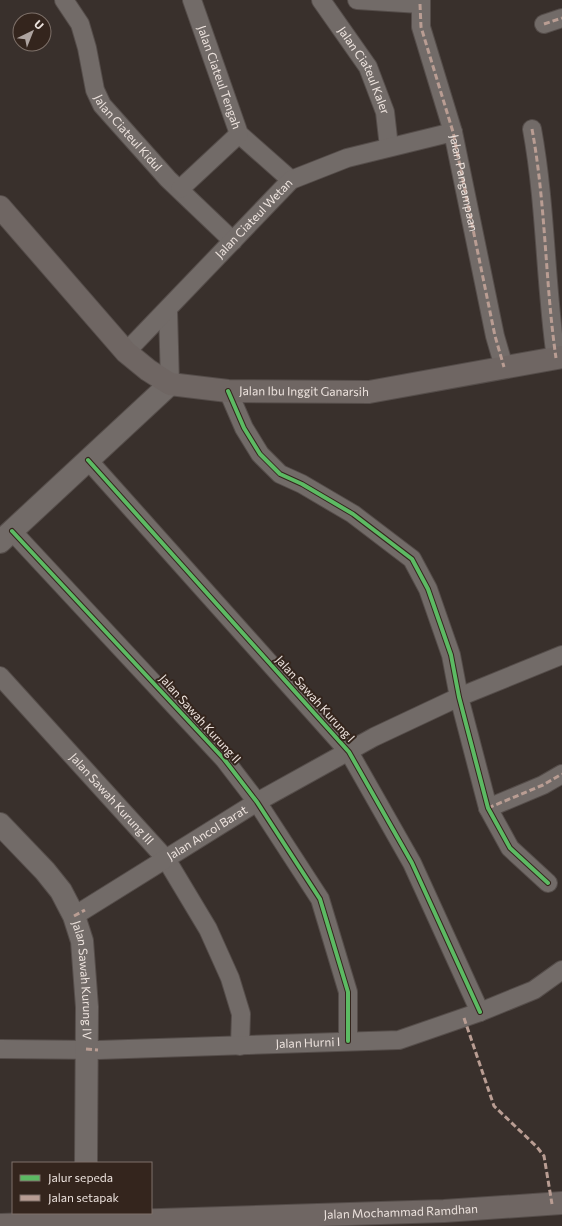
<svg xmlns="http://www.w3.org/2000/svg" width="562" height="1226" viewBox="0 0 562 1226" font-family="Commissioner,sans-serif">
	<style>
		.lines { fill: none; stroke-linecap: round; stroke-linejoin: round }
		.minor-casing { stroke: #554d4a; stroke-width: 20 }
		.tertiary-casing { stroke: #554d4a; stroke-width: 24 }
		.secondary-casing { stroke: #554d4a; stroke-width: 24 }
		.minor { stroke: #726b68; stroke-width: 18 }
		.tertiary { stroke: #726b68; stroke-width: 22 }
		.secondary { stroke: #6f6663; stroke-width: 22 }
		.quiet { stroke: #b99d93; stroke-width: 3; stroke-dasharray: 6 3; stroke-linecap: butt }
		.cycleway-casing { stroke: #34251d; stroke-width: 6 }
		.cycleway { stroke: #5cba63; stroke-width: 4 }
		.labels { text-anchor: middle; stroke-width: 4; stroke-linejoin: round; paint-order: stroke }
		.street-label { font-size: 12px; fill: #ede3de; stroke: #34251d }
	</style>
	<rect width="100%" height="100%" fill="#39302c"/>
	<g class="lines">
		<!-- minor casing -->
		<g class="minor-casing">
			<g id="minor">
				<path id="s1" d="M64,0l16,24 7,24 8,42 7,15 66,74 65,62"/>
				<path id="s2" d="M192,0l47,134 52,46"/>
				<path id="s3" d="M321,0l47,67 17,45 4,35"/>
				<polyline points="357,0 420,4"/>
				<path id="s4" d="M421,0v27l32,105 42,204 9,31"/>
				<polyline points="544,24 562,18"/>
				<path d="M532,129c14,76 13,153 24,229"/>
				<polyline points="180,189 239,134"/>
				<polyline points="168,310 170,384"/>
				<path id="s5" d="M126,352l165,-172 56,-22 106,-26"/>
				<polyline points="228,391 244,428 260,454 280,474 302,484 353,514 412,559 428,589 451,655 459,697 488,808 510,848 548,883"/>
				<polyline points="88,460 349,752 412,863 480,1012"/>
				<polyline points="12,531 224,759 257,802 320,899 348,992 348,1041"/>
				<path id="s6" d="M0,676l166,183 42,70 22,49 11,36 -1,32"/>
				<polyline points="488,808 543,785 562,774"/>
				<path id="s7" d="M74,916l183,-114 117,-65 85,-40 103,-42"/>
				<path id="s8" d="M0,1049l98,1 301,-10 81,-28 54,-22 28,-20"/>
			</g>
		</g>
		<!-- tertiary casing -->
		<g class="tertiary-casing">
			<g id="tertiary">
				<polyline points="0,542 170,384"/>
				<path id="s9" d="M0,824l45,47 16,20 13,25 8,25 5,66 -1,156"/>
			</g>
		</g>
		<!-- secondary casing -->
		<g class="secondary-casing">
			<g id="secondary">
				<path id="s10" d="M0,207l126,145 22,18 22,14 58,7 141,1 193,-35"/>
				<path id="s11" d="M0,1225l444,-14 118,-8"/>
			</g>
		</g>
		<!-- minor -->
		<use href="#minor" class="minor"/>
		<!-- tertiary -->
		<use href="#tertiary" class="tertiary"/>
		<!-- secondary -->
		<use href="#secondary" class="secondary"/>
		<!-- quiet -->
		<g class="quiet">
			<polyline points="420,4 421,27 453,132 495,336 504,367"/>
			<polyline points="544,24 562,18"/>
			<path d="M532,129c14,76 13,153 24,229"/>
			<polyline points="488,808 543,785 562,774"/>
			<polyline points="74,916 85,910"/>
			<polyline points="464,1018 494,1106 537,1147 544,1156 552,1204"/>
			<polyline points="86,1049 98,1050"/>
		</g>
		<!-- cycleway casing -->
		<g class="cycleway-casing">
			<g id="cycleway">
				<polyline points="228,391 244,428 260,454 280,474 302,484 353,514 412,559 428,589 451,655 459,697 488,808 510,848 548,883"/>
				<polyline points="88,460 349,752 412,863 480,1012"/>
				<polyline points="12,531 224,759 257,802 320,899 348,992 348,1041"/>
			</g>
		</g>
		<!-- cycleway -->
		<use href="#cycleway" class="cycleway"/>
	</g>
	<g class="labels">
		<!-- street labels -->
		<g class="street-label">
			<text dy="4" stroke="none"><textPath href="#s3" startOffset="83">Jalan Ciateul Kaler</textPath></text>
			<text dy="4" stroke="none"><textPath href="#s2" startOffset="82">Jalan Ciateul Tengah</textPath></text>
			<text dy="4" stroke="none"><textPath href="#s1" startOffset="151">Jalan Ciateul Kidul</textPath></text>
			<text dy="4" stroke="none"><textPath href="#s4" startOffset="189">Jalan Pangampaan</textPath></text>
			<text dy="4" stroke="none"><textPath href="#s5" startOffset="185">Jalan Ciateul Wetan</textPath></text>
			<text dy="4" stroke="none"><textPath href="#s10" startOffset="381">Jalan Ibu Inggit Ganarsih</textPath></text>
			<text transform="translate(315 699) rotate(48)" y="4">Jalan Sawah Kurung I</text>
			<text transform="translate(200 719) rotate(48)" y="4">Jalan Sawah Kurung II</text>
			<text dy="4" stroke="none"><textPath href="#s6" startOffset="166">Jalan Sawah Kurung III</textPath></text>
			<text dy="4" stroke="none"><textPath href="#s7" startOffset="157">Jalan Ancol Barat</textPath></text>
			<text dy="4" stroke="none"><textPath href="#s9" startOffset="184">Jalan Sawah Kurung IV</textPath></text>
			<text dy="4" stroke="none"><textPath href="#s8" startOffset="308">Jalan Hurni I</textPath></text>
			<text dy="4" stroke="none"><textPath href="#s11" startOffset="401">Jalan Mochammad Ramdhan</textPath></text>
		</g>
	</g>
	<!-- legend -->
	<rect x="12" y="1162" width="140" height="52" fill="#34251d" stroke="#7e716a"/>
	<rect x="20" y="1175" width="20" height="6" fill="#5cba63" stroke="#7e716a"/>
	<text x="48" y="1182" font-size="12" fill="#ede3de">Jalur sepeda</text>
	<rect x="20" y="1195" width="20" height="6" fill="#b99d93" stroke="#7e716a"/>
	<text x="48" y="1202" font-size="12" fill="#ede3de">Jalan setapak</text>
	<!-- north arrow -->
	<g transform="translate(32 32) rotate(43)"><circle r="19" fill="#34251d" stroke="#7e716a"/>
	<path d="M0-3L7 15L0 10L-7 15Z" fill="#aea4a0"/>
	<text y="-6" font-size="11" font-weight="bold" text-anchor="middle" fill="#ede3de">U</text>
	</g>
</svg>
